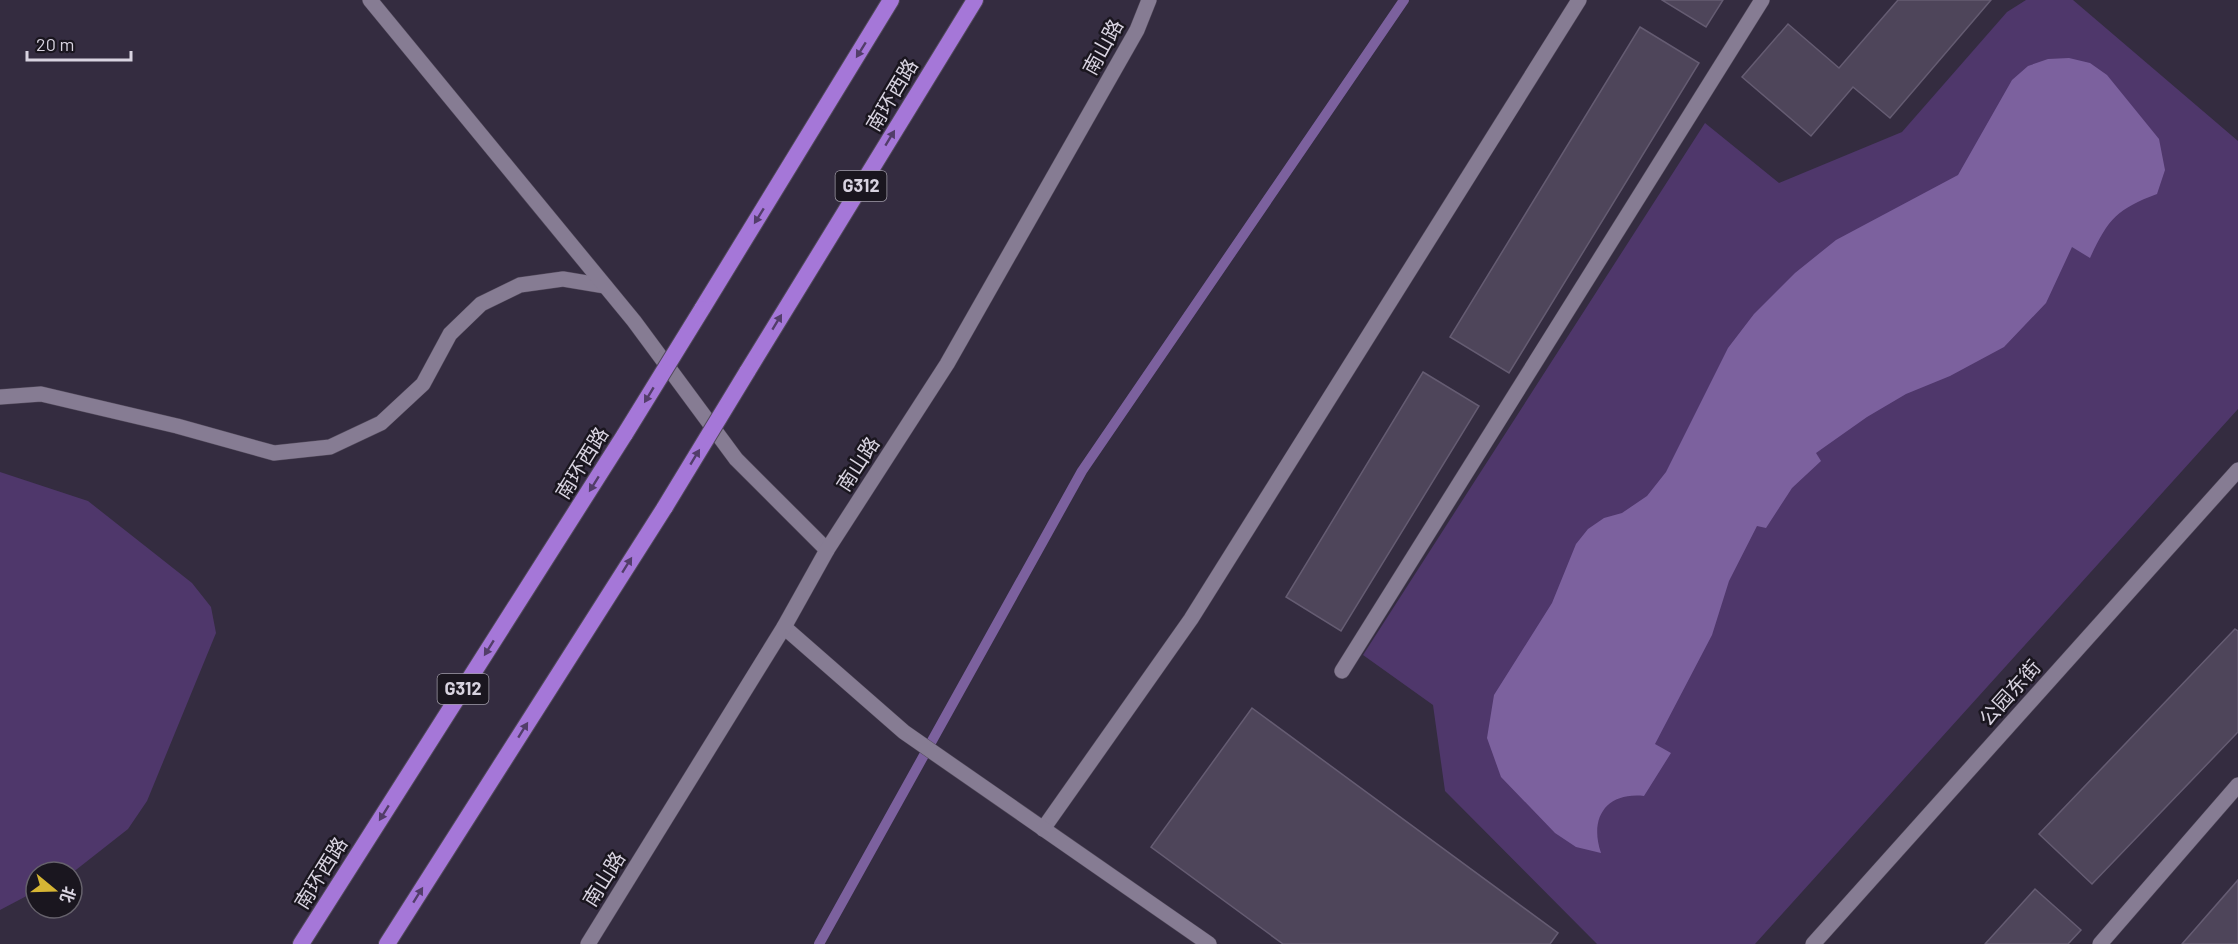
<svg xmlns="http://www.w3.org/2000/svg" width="2238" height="944" viewBox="0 0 2238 944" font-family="Barlow,'Noto Sans SC',sans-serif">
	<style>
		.green { fill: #4f376b }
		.water { fill: #7c619e }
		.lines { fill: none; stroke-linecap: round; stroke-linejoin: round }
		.stream { stroke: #7c619e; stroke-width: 10 }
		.building { fill: #4e455a; stroke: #655c72; stroke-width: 1.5 }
		.minor-casing { stroke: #51495a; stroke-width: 16 }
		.tertiary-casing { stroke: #51495a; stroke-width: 16 }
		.trunk-casing { stroke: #51495a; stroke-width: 18 }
		.minor { stroke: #867c93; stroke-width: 15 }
		.tertiary { stroke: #867c93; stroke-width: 15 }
		.trunk { stroke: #a577d8; stroke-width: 16 }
		.trunk-bridge-casing { stroke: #51495a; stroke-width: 18; stroke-linecap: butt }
		.trunk-bridge { stroke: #a577d8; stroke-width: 16 }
		.oneway { fill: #523d69 }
		.labels { text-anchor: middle; stroke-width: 5; stroke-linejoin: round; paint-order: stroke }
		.shield { fill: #1a161f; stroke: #9f9aa6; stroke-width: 1.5 }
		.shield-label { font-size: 18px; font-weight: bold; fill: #d8d3e0 }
		.street-label { font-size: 20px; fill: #d8d3e0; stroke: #1a161f }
	</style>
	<rect width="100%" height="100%" fill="#342c40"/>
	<!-- green -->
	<g class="green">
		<polygon points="2026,0 2073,0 2238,141 2238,409 1755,944 1597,944 1445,791 1433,705 1363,655 1705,123 1779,183 1902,132 2007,12"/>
		<polygon points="0,472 88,501 192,583 211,607 216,633 147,801 128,829 72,873 36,872 36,891 0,910"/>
	</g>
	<!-- water -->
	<path class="water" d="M2069,58l21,5 17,12 52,64 6,31 -8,24c-40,15 -49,25 -67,64l-18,-11 -26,56 -42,44 -54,29 -44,18 -39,23 -51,36 5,8 -29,27 -26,40 -9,-2 -28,55 -17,54 -57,109 16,9 -27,43c-38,-4 -55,22 -43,57l-25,-6 -21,-14 -54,-56 -14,-39 7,-43 58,-92 24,-59 12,-15 16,-11 18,-5 25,-17 19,-24 62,-124 26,-34 41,-41 41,-33 122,-65 54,-95 16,-14 20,-7z"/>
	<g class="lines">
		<!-- stream -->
		<polyline class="stream" points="819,944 1082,471 1404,0"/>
	</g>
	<!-- building -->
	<g class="building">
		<polygon points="1662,0 1723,0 1706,27"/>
		<polygon points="1898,0 1991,0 1890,118 1853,87 1811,136 1742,77 1788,24 1839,68"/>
		<polygon points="1640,27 1699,63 1509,373 1450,337"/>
		<polygon points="1423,372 1479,406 1341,631 1286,597"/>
		<polygon points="2235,629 2238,631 2238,732 2092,884 2039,834"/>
		<polygon points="1252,708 1558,933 1550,944 1283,944 1151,847"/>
		<polygon points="2238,880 2238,944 2182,944"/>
		<polygon points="2035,889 2081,930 2068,944 1985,944"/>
	</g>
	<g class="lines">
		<!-- minor casing -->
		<g class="minor-casing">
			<g id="minor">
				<polyline points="0,397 41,394 177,426 274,453 330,447 381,423 423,384 450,334 481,304 520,285 563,279 605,286"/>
				<polyline points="1342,671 1762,0"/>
				<polyline points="1043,829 1191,619 1579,0"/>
				<polyline points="2100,944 2238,785"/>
			</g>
		</g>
		<!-- tertiary casing -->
		<g class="tertiary-casing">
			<g id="tertiary">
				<polyline points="370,0 634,321 736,459 827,550"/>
				<polyline points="784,627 904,732 1209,944"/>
				<polyline points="588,944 784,627 827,550 947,364 1137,30 1149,0"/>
				<polyline points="1813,944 2238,470"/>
			</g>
		</g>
		<!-- trunk casing -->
		<g class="trunk-casing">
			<g id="trunk">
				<polyline points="702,309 891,0"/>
				<polyline points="747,372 975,0"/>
				<polyline points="301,944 625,434"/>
				<polyline points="387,944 665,507"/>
			</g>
		</g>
		<!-- minor -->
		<use href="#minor" class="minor"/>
		<!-- tertiary -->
		<use href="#tertiary" class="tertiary"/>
		<!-- trunk -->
		<use href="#trunk" class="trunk"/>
		<!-- trunk-bridge casing -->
		<g class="trunk-bridge-casing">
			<g id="trunk-bridge">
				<polyline points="625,434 702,309"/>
				<polyline points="665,507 747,372"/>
			</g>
		</g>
		<!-- trunk-bridge -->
		<use href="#trunk-bridge" class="trunk-bridge"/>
	</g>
	<!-- one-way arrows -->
	<defs><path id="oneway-solid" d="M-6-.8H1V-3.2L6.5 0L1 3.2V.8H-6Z" transform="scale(1.5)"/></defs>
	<g class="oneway">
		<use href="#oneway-solid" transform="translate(861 50) rotate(122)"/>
		<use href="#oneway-solid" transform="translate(890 138) rotate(-59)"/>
		<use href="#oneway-solid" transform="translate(759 216) rotate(122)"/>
		<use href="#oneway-solid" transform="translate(777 322) rotate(-59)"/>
		<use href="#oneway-solid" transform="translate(649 395) rotate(121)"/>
		<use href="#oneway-solid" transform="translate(695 457) rotate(-59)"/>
		<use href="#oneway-solid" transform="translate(594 484) rotate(122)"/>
		<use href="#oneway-solid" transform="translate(627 565) rotate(-58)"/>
		<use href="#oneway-solid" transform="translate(489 648) rotate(122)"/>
		<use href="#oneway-solid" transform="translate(523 730) rotate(-58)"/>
		<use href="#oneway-solid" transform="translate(384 813) rotate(122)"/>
		<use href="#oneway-solid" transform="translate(418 895) rotate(-58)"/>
	</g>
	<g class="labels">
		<!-- shield labels -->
		<g class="shield">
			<rect x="835.5" y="171" width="51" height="30" rx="4.5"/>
			<rect x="437.5" y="674" width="51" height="30" rx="4.5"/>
		</g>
		<g class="shield-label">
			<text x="861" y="192">G312</text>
			<text x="463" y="695">G312</text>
		</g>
		<!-- street labels -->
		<g class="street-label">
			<text transform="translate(1103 47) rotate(-61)" y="7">南山路</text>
			<text transform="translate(892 95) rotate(-59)" y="7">南环西路</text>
			<text transform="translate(582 463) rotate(-58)" y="7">南环西路</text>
			<text transform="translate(858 464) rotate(-57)" y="7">南山路</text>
			<text transform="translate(2010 693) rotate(-48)" y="7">公园东街</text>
			<text transform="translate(321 873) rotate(-58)" y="7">南环西路</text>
			<text transform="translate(604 879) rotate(-58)" y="7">南山路</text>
		</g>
	</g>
	<!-- north arrow -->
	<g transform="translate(54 890) rotate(109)"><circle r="28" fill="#1a161f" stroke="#66626c" stroke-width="1.5"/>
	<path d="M0-4.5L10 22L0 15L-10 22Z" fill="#d6b534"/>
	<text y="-9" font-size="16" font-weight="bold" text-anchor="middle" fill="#d8d3e0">北</text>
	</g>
	<!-- scale -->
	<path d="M27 51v9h104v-9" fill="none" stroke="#d8d3e0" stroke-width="3"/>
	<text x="36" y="51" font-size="18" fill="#d8d3e0" stroke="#1a161f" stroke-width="4.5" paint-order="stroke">20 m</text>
</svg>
